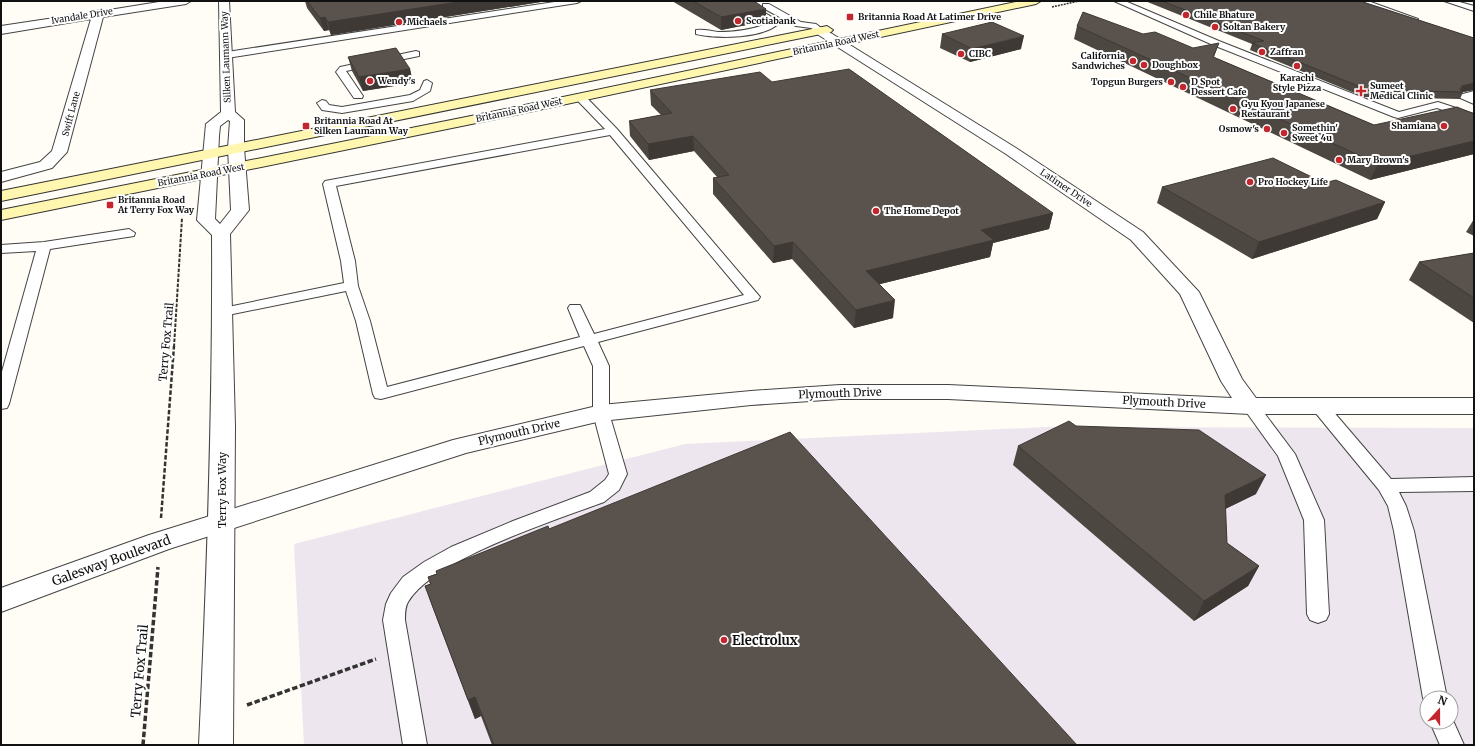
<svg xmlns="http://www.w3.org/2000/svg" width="1475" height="746" viewBox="0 0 1475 746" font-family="Merriweather,serif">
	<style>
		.industrial { fill: #eee6ef; fill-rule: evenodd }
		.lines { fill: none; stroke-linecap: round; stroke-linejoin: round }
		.service-casing { stroke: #444; stroke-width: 2 }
		.minor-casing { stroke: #444; stroke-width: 2 }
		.tertiary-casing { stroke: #444; stroke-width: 2 }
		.secondary-casing { stroke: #333; stroke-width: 2 }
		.path-far3 { stroke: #333; stroke-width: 1.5; stroke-dasharray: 2 1; stroke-linecap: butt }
		.path-far2 { stroke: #333; stroke-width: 2; stroke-dasharray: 3.5 1.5; stroke-linecap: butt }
		.path-far1 { stroke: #333; stroke-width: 2.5; stroke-dasharray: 4.5 2; stroke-linecap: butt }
		.path { stroke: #333; stroke-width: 3.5; stroke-dasharray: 5.5 2.5; stroke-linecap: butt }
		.service { fill: #fff; fill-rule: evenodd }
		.minor { fill: #fff; fill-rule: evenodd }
		.tertiary { fill: #fff; fill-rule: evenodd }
		.secondary { fill: #fff6b0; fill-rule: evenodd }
		.wall { fill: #4d4742 }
		.shaded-wall { fill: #3f3936 }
		.building { fill: #5a524d; stroke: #3f3936 }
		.poi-dot { fill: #c4262e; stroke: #fff; stroke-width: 1.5 }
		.labels { text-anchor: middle; stroke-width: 4; stroke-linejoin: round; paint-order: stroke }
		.far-poi-label { font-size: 9px; font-weight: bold; fill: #111; stroke: #fff; text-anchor: start }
		.far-street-label { font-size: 9px; fill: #111; stroke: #fff }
		.street-label { font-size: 11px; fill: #111; stroke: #fff }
		.near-street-label { font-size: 13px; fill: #111; stroke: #fff }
		.near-poi-label { font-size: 13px; font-weight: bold; fill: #111; stroke: #fff; text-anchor: start }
	</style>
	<rect width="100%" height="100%" fill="#fffdf5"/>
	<!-- industrial -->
	<path class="industrial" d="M1046,427l428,1v317h-1170l-10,-201 391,-100zM1427,698h24v24h-24z"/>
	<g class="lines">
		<!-- service casing -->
		<g class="service-casing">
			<g id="service">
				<polygon points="561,1 581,1 577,3 227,58 222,55 227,52"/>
				<path d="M735,1h10l35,21c-15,17 -63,17 -84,12v-4c7,-1 15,1 22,2 17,0 36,-2 52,-10z"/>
				<polygon points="1114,1 1125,1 1219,41 1399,112 1438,102 1474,114 1474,121 1437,108 1398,118 1394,117 1213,45"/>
				<polygon points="1356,1 1368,1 1418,19 1417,21 1411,21"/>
				<polygon points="1444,1 1456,1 1474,6 1474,11"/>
				<polygon points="763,4 769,4 801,22 816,24 825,31 821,34 811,28 796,26 763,8"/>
				<polygon points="416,51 419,52 419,56 346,71 363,96 362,98 354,98 336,72 340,67"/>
				<polygon points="427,80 432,83 430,91 413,101 342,113 322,110 317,103 322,100 326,101 329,105 342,107 410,95 420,90 424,81"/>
				<polygon points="1474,91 1474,104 1458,97 1459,95"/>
				<path d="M580,94l4,1 33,34 143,168 -2,3 -160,42 11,24v47l18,61 -8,16 -15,12c-48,18 -171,57 -196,100 -3,5 -3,12 -3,18l22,125h-24l-20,-125 3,-16 5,-11 12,-16 21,-15 27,-15 62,-26 77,-29 15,-12 4,-6 -16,-61v-47l-9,-20 -203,53 -6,-1 -2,-4 -17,-73 -10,-30 -123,25 -5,-1 -2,-3 2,-3 5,-1 121,-25 -3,-22 -18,-77 2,-3 280,-52 -29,-30 -1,-2 1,-2zM610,135l134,160 -150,39 -14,-29h-10l-2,3 12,29 -193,50 -17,-66 -12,-35 -3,-25 -19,-75z"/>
				<polygon points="129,229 135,233 134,236 50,249 9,404 7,408 1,409 1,375 36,251 1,253 1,245 44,242"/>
				<polygon points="1250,401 1256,402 1295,454 1324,520 1329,614 1326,620 1318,623 1310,620 1307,614 1304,520 1278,456 1242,406 1244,402"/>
				<polygon points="1320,401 1326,403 1391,479 1474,477 1474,491 1399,492 1406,506 1414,531 1447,698 1427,698 1427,705 1423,698 1394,531 1388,506 1379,490 1314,411 1312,407 1314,403"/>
				<polygon points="1451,716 1464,745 1440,745 1430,722 1451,722"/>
			</g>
		</g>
		<!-- minor casing -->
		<g class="minor-casing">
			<g id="minor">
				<polygon points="165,1 191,1 186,4 103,17 67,152 52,168 1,182 1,172 40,162 52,151 91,19 1,34 1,26 94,12 99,10 103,11"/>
				<polygon points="821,27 1016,148 1143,232 1199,292 1242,379 1256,398 1474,398 1474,414 1250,414 948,399 840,399 751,405 601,421 466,453 169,549 1,612 1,588 149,535 453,440 601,405 751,391 840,385 948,385 1232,398 1221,381 1180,294 1131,240 1006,154 817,34 815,31"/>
			</g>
		</g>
		<!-- tertiary casing -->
		<g class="tertiary-casing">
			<path id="tertiary" d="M219,1h10l6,111 9,8v28l5,62 -19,24 5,192 -2,319h-34c8,-170 14,-340 13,-510l-15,-15 9,-96 15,-12zM228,120l2,1 -2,27 3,62 -11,14 -5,-5 4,-83 1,-10z"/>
		</g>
		<!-- secondary casing -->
		<g class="secondary-casing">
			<g id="secondary">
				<polygon points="1020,1 1041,1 1036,4 496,119 1,220 1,210 496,111"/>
				<polygon points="827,26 833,30 831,32 1,201 1,191"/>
			</g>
		</g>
		<!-- path-far3 -->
		<g class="path-far3">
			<polyline points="1052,7 1079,1"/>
			<polyline points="177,198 181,205"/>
		</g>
		<!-- path-far2 -->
		<g class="path-far2">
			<polyline points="181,204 183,211"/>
			<polyline points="174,347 182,218"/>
		</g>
		<!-- path-far1 -->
		<polyline class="path-far1" points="161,518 174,346"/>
		<!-- path -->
		<g class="path">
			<polyline points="247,705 376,659"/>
			<polyline points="143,745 158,567"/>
		</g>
		<!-- service -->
		<use href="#service" class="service"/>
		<!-- minor -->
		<use href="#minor" class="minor"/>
		<!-- tertiary -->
		<use href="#tertiary" class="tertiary"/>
		<!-- secondary -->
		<use href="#secondary" class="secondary"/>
	</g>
	<!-- wall -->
	<g class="wall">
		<polygon points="305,1 547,1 331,35 329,30 324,31 307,8"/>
		<polygon points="672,1 754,1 766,21 721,30"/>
		<polygon points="1145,1 1360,1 1474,38 1474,90 1463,92 1460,99 1364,97 1250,50 1252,44"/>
		<polygon points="1077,26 1143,34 1214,57 1374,125 1474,114 1474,154 1370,180 1074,39"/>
		<polygon points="942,34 1021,49 970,62 940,48"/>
		<polygon points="348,57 410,69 413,83 363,91 352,71"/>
		<polygon points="772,82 1053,213 1049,229 993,243 990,257 880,284 893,318 854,328 792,259 773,263 713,194 713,178 717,177 694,151 649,160 630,136 629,121 661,115 651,105 650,90"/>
		<polygon points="1324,183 1385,202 1377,219 1252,259 1157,203 1162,187"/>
		<polygon points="1474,219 1474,236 1466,232"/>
		<polygon points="1474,253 1474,323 1409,280 1419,262"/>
		<polygon points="1076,426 1256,494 1225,509 1227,543 1259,566 1248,586 1194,621 1013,465 1018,446"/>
		<polygon points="549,529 1077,745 492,745 481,716 475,719 432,606 425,586 430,584 428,577"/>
	</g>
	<!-- shaded-wall -->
	<g class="shaded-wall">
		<polygon points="464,1 547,1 331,35 328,22"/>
		<polygon points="766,9 766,21 721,30 721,17"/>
		<polygon points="325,17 329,30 324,31 320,18"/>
		<polygon points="1024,36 1021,49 970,62 972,49"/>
		<polygon points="1219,43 1209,71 1213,57"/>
		<polygon points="410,69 413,83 363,91 359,77"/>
		<polygon points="1474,83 1474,90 1463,92 1459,92 1462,86"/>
		<polygon points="693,136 694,151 649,160 648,144"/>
		<polygon points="1474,141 1474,154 1370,180 1378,164"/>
		<polygon points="1385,202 1377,219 1252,259 1259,242"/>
		<polygon points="1053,213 1049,229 993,243 990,257 864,288 866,271 981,230"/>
		<polygon points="793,242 792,259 773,263 774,246"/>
		<polygon points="895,300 893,318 854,328 856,310"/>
		<polygon points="1266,475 1256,494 1215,514 1225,495"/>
		<polygon points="1259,566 1248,586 1194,621 1204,601"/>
		<polygon points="475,697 481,716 475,719 468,700"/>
	</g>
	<!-- building -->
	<g class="building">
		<polygon points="307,1 464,1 328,22 325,17 320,18"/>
		<polygon points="693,1 754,1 766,9 721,17"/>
		<polygon points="1162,1 1360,1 1474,38 1474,83 1462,86 1460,90 1463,92 1368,90 1252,43 1264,41"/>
		<polygon points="1083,12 1143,34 1155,32 1193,48 1219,43 1213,57 1374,125 1457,107 1474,114 1474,141 1378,164 1077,26"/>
		<polygon points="992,22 1024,36 972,49 942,34"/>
		<polygon points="396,48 410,69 359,77 348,57"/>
		<polygon points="849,69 1053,213 981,230 994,240 866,271 895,300 856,310 793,242 774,246 713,178 729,175 693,136 648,144 629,121 672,113 650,90 760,72 772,82"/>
		<polygon points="1273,158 1324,183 1336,180 1385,202 1259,242 1162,187"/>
		<polygon points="1474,253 1474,298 1419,262"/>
		<polygon points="1069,421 1076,426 1199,430 1266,475 1225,495 1227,543 1259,566 1204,601 1018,446"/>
		<polygon points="790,432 1077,745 494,745 475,697 468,700 425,586 431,584 428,577 437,574 436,571 548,526 549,529"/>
	</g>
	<!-- markers -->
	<g class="poi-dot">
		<circle cx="1186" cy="15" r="4"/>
		<rect x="846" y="13" width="8" height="8" rx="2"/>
		<circle cx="738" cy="21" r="4"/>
		<circle cx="399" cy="22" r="4"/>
		<circle cx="1215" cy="27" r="4"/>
		<circle cx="1262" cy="52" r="4"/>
		<circle cx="961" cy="54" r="4"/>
		<circle cx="1133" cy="61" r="4"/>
		<circle cx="1144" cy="65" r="4"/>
		<circle cx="1297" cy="66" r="4"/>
		<circle cx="370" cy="81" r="4"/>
		<circle cx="1171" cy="82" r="4"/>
		<circle cx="1183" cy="87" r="4"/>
		<path d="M1359 85h4v4h4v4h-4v4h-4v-4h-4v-4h4z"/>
		<circle cx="1233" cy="109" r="4"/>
		<rect x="302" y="122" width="8" height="8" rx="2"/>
		<circle cx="1444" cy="126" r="4"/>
		<circle cx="1267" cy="129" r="4"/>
		<circle cx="1284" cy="133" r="4"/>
		<circle cx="1339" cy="160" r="4"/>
		<circle cx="1250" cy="182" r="4"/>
		<rect x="106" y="201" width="8" height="8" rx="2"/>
		<circle cx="876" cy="211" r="4"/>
		<circle cx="724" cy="640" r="4"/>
	</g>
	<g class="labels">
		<!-- far-poi labels -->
		<g class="far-poi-label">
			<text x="1194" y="18">Chile Bhature</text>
			<text x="858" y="20">Britannia Road At Latimer Drive</text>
			<text x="746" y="24">Scotiabank</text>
			<text x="407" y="25">Michaels</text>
			<text x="1223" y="30">Soltan Bakery</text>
			<text x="1270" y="55">Zaffran</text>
			<text x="969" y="57">CIBC</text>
			<text x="1125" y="59" text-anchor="end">California<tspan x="1125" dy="10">Sandwiches</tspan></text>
			<text x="1152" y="68">Doughbox</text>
			<text x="1297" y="81" text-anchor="middle">Karachi<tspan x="1297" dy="10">Style Pizza</tspan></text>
			<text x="378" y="84">Wendy's</text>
			<text x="1163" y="85" text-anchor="end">Topgun Burgers</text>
			<text x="1191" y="85">D Spot<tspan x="1191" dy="10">Dessert Cafe</tspan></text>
			<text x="1370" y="89">Sumeet<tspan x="1370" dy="10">Medical Clinic</tspan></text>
			<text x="1241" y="107">Gyu Kyou Japanese<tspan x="1241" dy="10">Restaurant</tspan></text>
			<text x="314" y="124">Britannia Road At<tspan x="314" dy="10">Silken Laumann Way</tspan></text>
			<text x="1436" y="129" text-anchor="end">Shamiana</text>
			<text x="1292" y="131">Somethin'<tspan x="1292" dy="10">Sweet 4u</tspan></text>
			<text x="1259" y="132" text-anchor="end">Osmow's</text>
			<text x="1347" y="163">Mary Brown's</text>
			<text x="1258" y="185">Pro Hockey Life</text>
			<text x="118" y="203">Britannia Road<tspan x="118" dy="10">At Terry Fox Way</tspan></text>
			<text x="884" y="214">The Home Depot</text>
		</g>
		<!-- far-street labels -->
		<g class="far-street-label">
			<text transform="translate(82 16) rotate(-9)" y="3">Ivandale Drive</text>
			<text transform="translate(836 43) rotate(-12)" y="3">Britannia Road West</text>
			<text transform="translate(226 57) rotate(-92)" y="3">Silken Laumann Way</text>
			<text transform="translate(519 110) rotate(-12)" y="3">Britannia Road West</text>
			<text transform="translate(71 114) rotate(-75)" y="3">Swift Lane</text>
			<text transform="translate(201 175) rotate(-11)" y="3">Britannia Road West</text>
			<text transform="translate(1066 188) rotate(34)" y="3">Latimer Drive</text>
		</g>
		<!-- street labels -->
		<g class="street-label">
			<text transform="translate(166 342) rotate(-85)" y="4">Terry Fox Trail</text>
			<text transform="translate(840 393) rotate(-2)" y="4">Plymouth Drive</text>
			<text transform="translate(1164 402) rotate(3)" y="4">Plymouth Drive</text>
			<text transform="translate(519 432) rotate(-13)" y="4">Plymouth Drive</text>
			<text transform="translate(222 490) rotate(-90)" y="4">Terry Fox Way</text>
		</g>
		<!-- near-street labels -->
		<g class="near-street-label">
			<text transform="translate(111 560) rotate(-20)" y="5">Galesway Boulevard</text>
			<text transform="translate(139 671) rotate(-85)" y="5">Terry Fox Trail</text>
		</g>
		<!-- near-poi labels -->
		<g class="near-poi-label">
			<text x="732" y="645">Electrolux</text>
		</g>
	</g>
	<!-- border -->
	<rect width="1475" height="746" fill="none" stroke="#111111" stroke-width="4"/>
	<!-- north arrow -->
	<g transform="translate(1439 710) rotate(21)"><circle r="19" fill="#ffffff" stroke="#a0a0a0"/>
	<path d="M0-3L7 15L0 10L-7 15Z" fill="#c4262e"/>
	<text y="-6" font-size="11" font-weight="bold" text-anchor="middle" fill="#111111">N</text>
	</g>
</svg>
